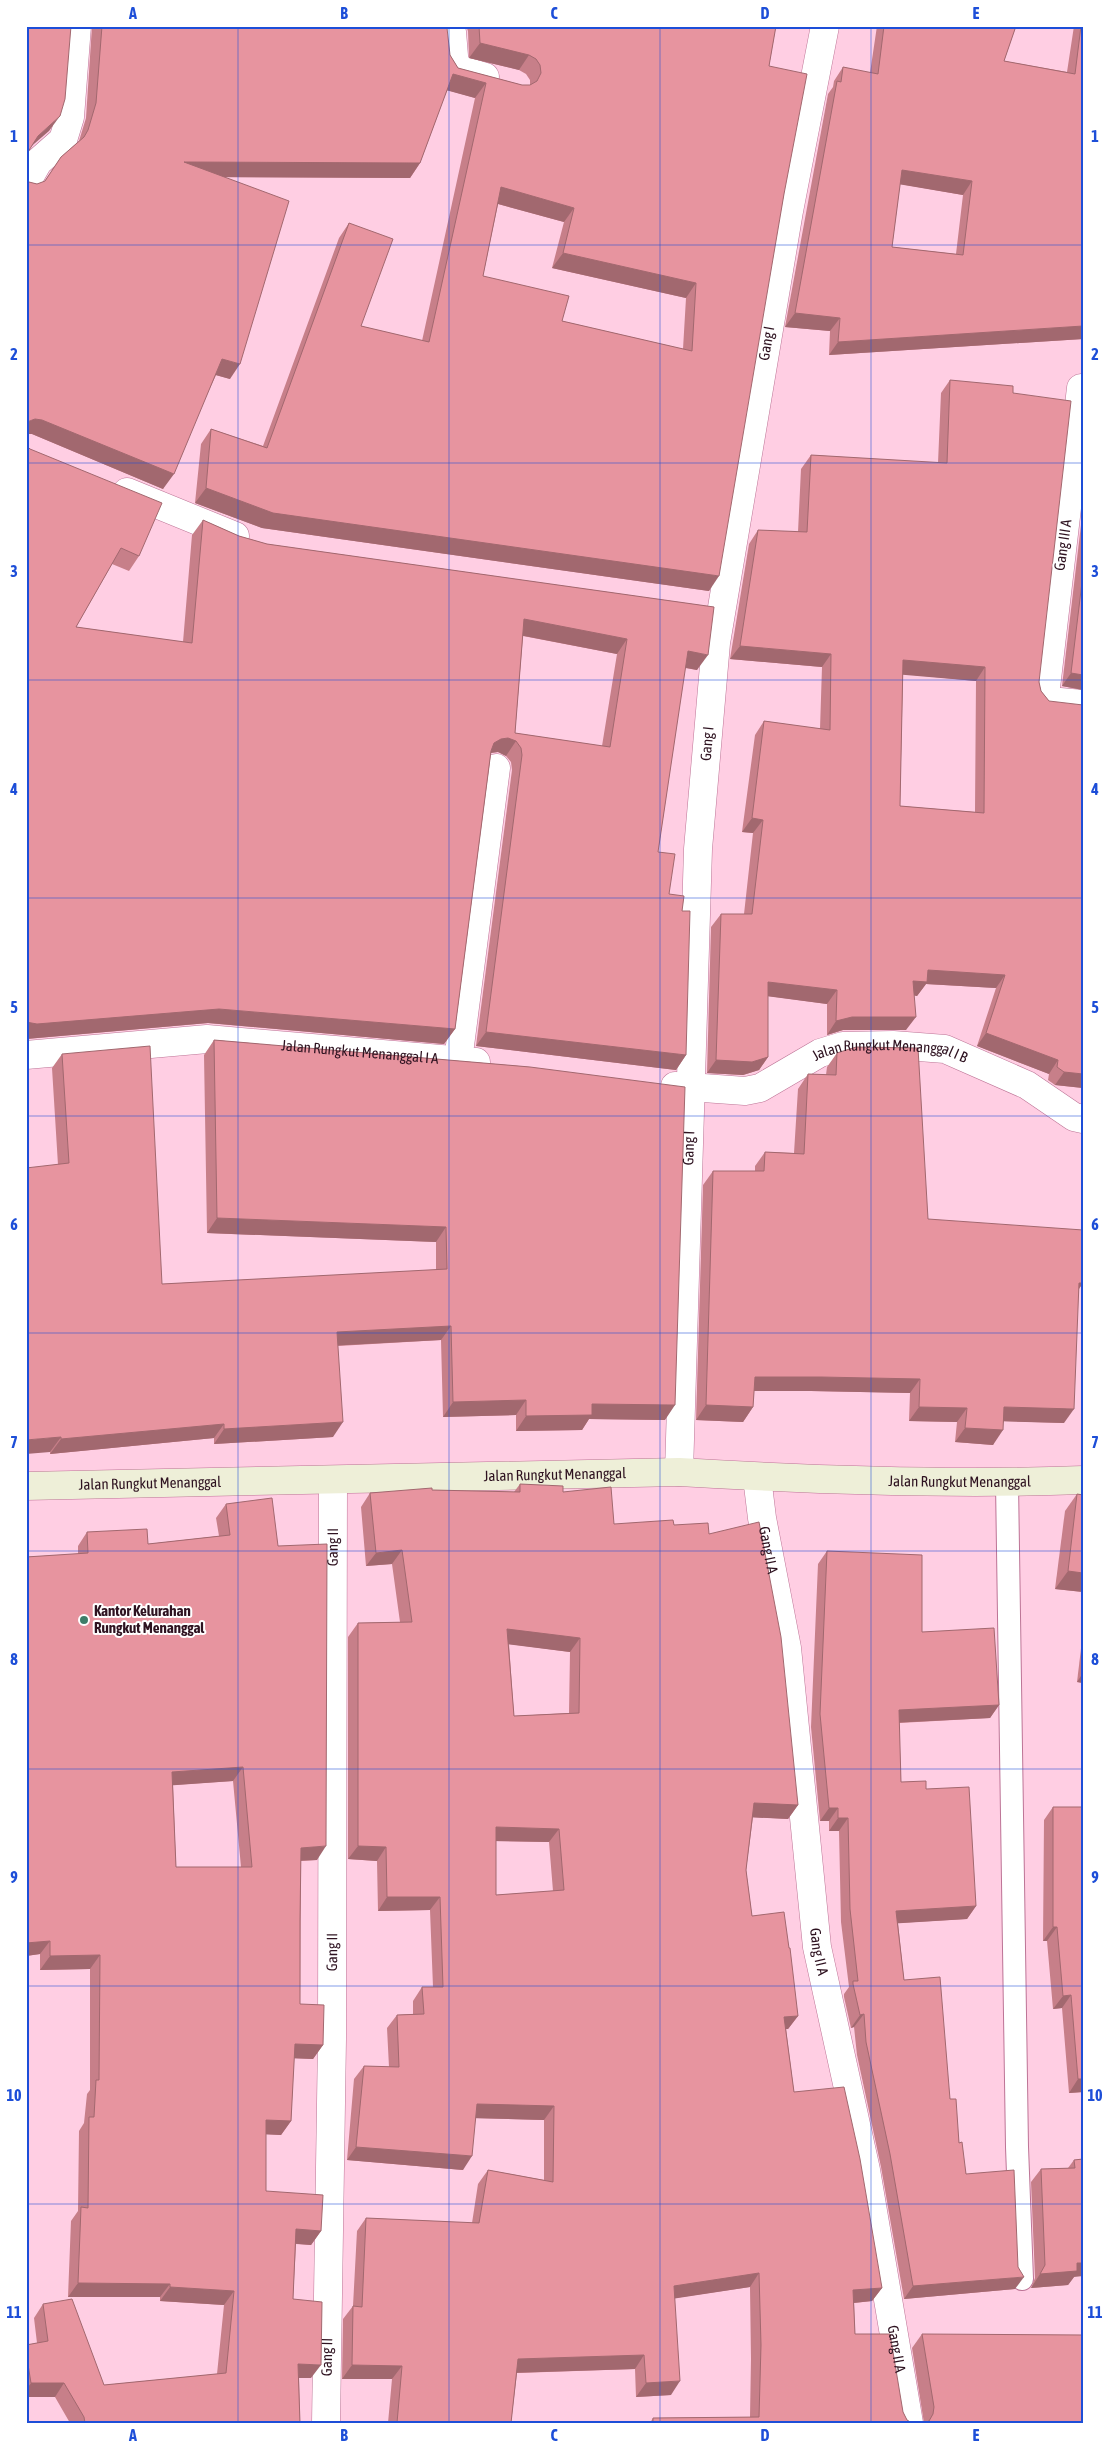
<svg xmlns="http://www.w3.org/2000/svg" width="1109" height="2449" viewBox="0 0 1109 2449" font-family="'Asap Condensed',sans-serif">
	<style>
		.lines { fill: none; stroke-linecap: round; stroke-linejoin: round }
		.service-casing { stroke: #bd7496; stroke-width: 24 }
		.minor-casing { stroke: #bd7496; stroke-width: 29 }
		.secondary-casing { stroke: #bd7496; stroke-width: 29 }
		.service { stroke: #fff; stroke-width: 22 }
		.minor { stroke: #fff; stroke-width: 28 }
		.secondary { stroke: #eeefd8; stroke-width: 28 }
		.wall { fill: #c77f89; fill-rule: evenodd }
		.shaded-wall { fill: #a2686f }
		.building { fill: #e7949f; stroke: #a2686f; fill-rule: evenodd }
		.grid { fill: none; stroke: #1d4ed8; stroke-width: 1; stroke-opacity: 0.55 }
		.poi-dot { fill: #3e7d69; stroke: #fff; stroke-width: 2 }
		.labels { text-anchor: middle; stroke-width: 4; stroke-linejoin: round; paint-order: stroke }
		.street-label { font-size: 15px; fill: #2e1220; stroke: #fff }
		.poi-label { font-size: 15px; font-weight: bold; fill: #2e1220; stroke: #fff; text-anchor: start }
		.neatline { fill: none; stroke: #1d4ed8; stroke-width: 2 }
		.grid-label { font-size: 16px; text-anchor: middle; font-weight: bold; fill: #1d4ed8 }
	</style>
	<rect width="100%" height="100%" fill="#ffcee3"/>
	<g class="lines">
		<!-- service casing -->
		<g class="service-casing">
			<polyline id="service" points="1007,1483 1017,2147 1022,2279"/>
		</g>
		<!-- minor casing -->
		<g class="minor-casing">
			<g id="minor">
				<polyline points="423,26 444,28 452,32 455,68 485,77"/>
				<polyline points="26,183 38,162 63,140 70,117 77,26"/>
				<polyline points="1081,388 1045,696 1048,701 1083,704"/>
				<polyline points="127,492 235,536"/>
				<path id="s1" d="M26,1055l181,-16 269,23"/>
				<polyline points="458,1061 496,768"/>
				<path id="s2" d="M675,1086l70,5 15,-3 60,-35 23,-7 50,-1 52,4 82,36 47,32 9,2"/>
				<path id="s3" d="M679,1472l19,-623 18,-206 73,-432 36,-185"/>
				<path id="s4" d="M757,1477l5,41 25,130 30,299 49,223 43,253"/>
				<path id="s5" d="M326,2423l6,-384 1,-559"/>
			</g>
		</g>
		<!-- secondary casing -->
		<g class="secondary-casing">
			<g id="secondary">
				<path id="s6" d="M26,1486l653,-14c134,8 270,13 404,8"/>
			</g>
		</g>
		<!-- service -->
		<use href="#service" class="service"/>
		<!-- minor -->
		<use href="#minor" class="minor"/>
		<!-- secondary -->
		<use href="#secondary" class="secondary"/>
	</g>
	<!-- wall -->
	<g class="wall">
		<path d="M92,26h345l13,29 8,13 64,17h8v-5l-4,-6 -7,-4 -50,-12 -1,-27 -2,-5h310l-7,40 15,128 -75,397 -447,-63 -67,-25 6,-59 10,-15 52,17 76,-208 10,-15 12,103 61,15 53,-243 -28,-8 -27,73 -10,15 -185,-1 5,202 -14,-4 -53,114 -131,-55 -3,-252 8,2 7,-2 17,-25 18,-16 7,-23zM498,204l66,18 -12,46 134,30 -3,51 -121,-28 -79,-45z"/>
		<path d="M877,26h139l-12,35 63,11 7,-46h9v313l-254,16 1,-24 -45,-4 43,-233 5,-7 1,-6 9,-14 27,6zM900,184l63,11 -7,59 -64,-7z"/>
		<path d="M950,380l63,13 26,289 2,9 8,10 34,387 -28,-3 -7,-5 1,-6 -72,-28 19,-58 -70,-4 -9,12 -3,-1 -8,35h-63l-16,5v-31l-59,-8v61l-9,13 -16,5 -36,-2 4,-146 10,-13h23l9,-81 -11,-1 13,-97 9,-14 56,8 2,-62 -92,-8 19,-115 9,-14 40,2 3,-63 10,-14 127,8 3,-70zM903,674l73,7 -1,131 -75,-6z"/>
		<path d="M26,445l113,111 -10,15 -17,-7 -36,63 107,15 9,-107 11,-15 36,16 28,8 447,63 -17,63 -12,-2 -27,184 11,42 13,17 4,144 -10,15 -200,-24 36,-276 -1,-8 -5,-6 -8,-4 -7,1 -36,276 -11,15 -236,-21 -182,16zM523,636l94,18 -15,92 -87,-13z"/>
		<polygon points="1083,508 1083,690 1062,686"/>
		<polygon points="214,1040 530,1067 665,1420 589,1419 582,1430 516,1431 516,1415 443,1417 441,1340 338,1346 333,1437 214,1444 214,1438 50,1454 58,1165 52,1068 62,1054 162,1284 436,1270 436,1242 207,1233 204,1055"/>
		<polygon points="837,1053 928,1219 1083,1283 1079,1289 1064,1423 1004,1421 993,1445 955,1442 957,1422 909,1421 910,1393 811,1391 754,1391 753,1407 743,1422 696,1420 703,1185 713,1171 755,1171 755,1166 765,1152 794,1153 798,1089 808,1074 826,1075 827,1067"/>
		<path d="M520,1484l43,8 51,32 60,1 35,9 89,271 -10,14 -35,-2 -7,53 6,46 46,100 -10,13h-2l8,63 88,196 -10,13 -18,2 1,31 48,78 4,8 5,3h-262l3,-5 97,-1 1,-58 -1,-72 -75,11 -4,97 -35,2 -1,-28 -118,4 -6,50h-123l4,-44h-50l1,-60 10,-13 4,-75 9,-13 106,5 6,-39 10,-14 56,10v-60l-68,-2 -13,52 -116,-10 7,-81 10,-13 25,1 -2,-39 10,-13 16,-1v-13l9,-14h11l-3,-77 -52,1 -1,-50 -29,-2v-222l10,-14 42,-1 -8,-58 -26,2 -5,-59 9,-14 62,-3 82,2zM509,1644l61,8 -1,61 -55,3zM496,1841l53,1 4,49 -57,4z"/>
		<polygon points="1077,1494 1083,1495 1083,1592 1055,1589 1065,1511"/>
		<path d="M226,1504l91,356 -16,1 -1,143 23,41 -10,14 -19,-1 -3,63 -10,14 -15,-1v57l55,40 -10,14 -15,-1 -3,55 18,79h-12l1,45h-230l-15,-26h-29v-52l11,-2 -3,-25 9,-14 61,81 113,-11 7,-69 -64,-4v-4h-92l3,-76 7,-10 1,-80 5,-8 3,-29 3,-4v-121l-50,1v-16l-14,2v-399l52,-3v-8l9,-14 61,12 71,-8 -3,-18zM233,1781l8,86h-65l-3,-82z"/>
		<polygon points="827,1551 922,1632 999,1705 990,1718 899,1723 901,1782 926,1789 976,1906 967,1919 898,1923 904,1980 950,2099 966,2174 1015,2289 904,2299 881,2167 857,2055 854,2027 851,2028 844,1997 844,1994 849,1987 841,1922 839,1831 829,1831 829,1821 820,1821 811,1727 818,1564"/>
		<polygon points="1083,1632 1083,1683 1077,1682"/>
		<polygon points="1083,1788 1083,2092 1069,2093 1062,2008 1053,2009 1047,1941 1043,1941 1044,1820 1053,1807 1082,1807"/>
		<polygon points="1083,2159 1074,2277 1068,2285 1031,2288 1035,2278 1031,2182 1041,2169 1068,2168 1074,2160"/>
		<polygon points="922,2334 1083,2423 924,2423 912,2348"/>
	</g>
	<!-- shaded-wall -->
	<g class="shaded-wall">
		<polygon points="480,43 529,55 519,70 469,58"/>
		<polygon points="453,74 486,83 475,98 442,89"/>
		<polygon points="60,116 49,131 27,150 38,136"/>
		<polygon points="184,162 420,163 410,178 173,177"/>
		<polygon points="902,170 972,181 963,195 892,183"/>
		<polygon points="501,187 574,208 564,222 491,202"/>
		<polygon points="563,253 696,283 686,298 552,268"/>
		<polygon points="795,313 840,318 830,331 785,327"/>
		<polygon points="1083,326 1083,339 829,355 838,342"/>
		<polygon points="222,359 240,364 230,379 212,374"/>
		<polygon points="35,419 42,420 174,474 163,489 32,434 26,434 26,423 27,422"/>
		<polygon points="206,488 719,576 709,591 262,528 195,503"/>
		<polygon points="524,619 627,639 617,654 514,634"/>
		<polygon points="740,646 831,654 822,667 730,659"/>
		<polygon points="688,651 708,655 697,670 677,666"/>
		<polygon points="903,660 985,667 976,681 894,674"/>
		<polygon points="1071,673 1083,675 1083,690 1062,686"/>
		<polygon points="508,738 516,741 506,756 498,752 490,753 484,758 494,743 501,739"/>
		<polygon points="752,818 763,820 753,833 742,832"/>
		<polygon points="928,970 1005,975 996,988 926,984 917,996 904,994 913,981"/>
		<polygon points="768,982 837,990 827,1004 759,995"/>
		<polygon points="219,1009 455,1029 444,1044 208,1023 26,1039 26,1022"/>
		<polygon points="852,1017 916,1017 906,1030 843,1030 827,1035 836,1021"/>
		<polygon points="486,1032 686,1055 676,1070 476,1046"/>
		<polygon points="986,1033 1058,1060 1049,1074 977,1046"/>
		<polygon points="768,1057 759,1070 743,1075 707,1073 716,1060"/>
		<polygon points="1064,1072 1083,1074 1083,1088 1055,1085"/>
		<polygon points="217,1218 446,1227 436,1242 207,1233"/>
		<polygon points="1079,1283 1083,1283 1073,1297"/>
		<polygon points="451,1326 441,1340 327,1346 337,1332"/>
		<polygon points="755,1377 821,1377 920,1379 910,1393 811,1391 745,1391"/>
		<polygon points="526,1400 516,1415 443,1417 453,1402"/>
		<polygon points="592,1404 675,1405 665,1420 589,1419 582,1430 516,1431 526,1416"/>
		<polygon points="706,1405 753,1407 743,1422 696,1420"/>
		<polygon points="919,1407 967,1408 957,1422 909,1421"/>
		<polygon points="1004,1407 1074,1409 1064,1423 994,1421"/>
		<polygon points="343,1422 333,1437 214,1444 224,1429"/>
		<polygon points="224,1424 214,1438 50,1454 61,1439"/>
		<polygon points="965,1428 1003,1430 993,1445 955,1442"/>
		<polygon points="61,1437 50,1452 26,1454 26,1440"/>
		<polygon points="402,1550 392,1564 366,1566 376,1553"/>
		<polygon points="1068,1571 1083,1573 1083,1592 1055,1589"/>
		<polygon points="507,1629 580,1638 570,1652 498,1643"/>
		<polygon points="1083,1673 1083,1683 1077,1682"/>
		<polygon points="999,1705 990,1718 890,1723 899,1710"/>
		<polygon points="243,1767 233,1781 163,1786 172,1772"/>
		<polygon points="754,1803 798,1805 788,1819 745,1817"/>
		<polygon points="829,1808 838,1808 829,1821 820,1821"/>
		<polygon points="838,1818 848,1818 839,1831 829,1831"/>
		<polygon points="496,1827 559,1829 549,1842 487,1841"/>
		<polygon points="326,1846 317,1860 291,1861 301,1848"/>
		<polygon points="358,1846 386,1847 377,1861 348,1859"/>
		<polygon points="387,1897 440,1897 430,1910 378,1911"/>
		<polygon points="976,1906 967,1919 887,1924 896,1911"/>
		<polygon points="1053,1927 1057,1927 1047,1941 1043,1941"/>
		<polygon points="50,1941 40,1954 26,1956 26,1943"/>
		<polygon points="100,1955 90,1969 40,1970 50,1956"/>
		<polygon points="1071,1995 1062,2008 1053,2009 1063,1996"/>
		<polygon points="864,2014 854,2027 851,2028 860,2015"/>
		<polygon points="798,2016 788,2029 774,2030 784,2017"/>
		<polygon points="295,2044 323,2045 313,2059 285,2058"/>
		<polygon points="1078,2079 1083,2079 1083,2092 1069,2093"/>
		<polygon points="477,2104 554,2106 544,2120 468,2118"/>
		<polygon points="266,2120 291,2121 281,2135 257,2134"/>
		<polygon points="356,2147 472,2156 463,2170 347,2160"/>
		<polygon points="296,2229 321,2231 311,2245 287,2243"/>
		<polygon points="1077,2263 1083,2263 1083,2276 1074,2277 1068,2285 1031,2288 1040,2274"/>
		<polygon points="759,2273 750,2287 665,2300 674,2286"/>
		<polygon points="1024,2277 1015,2289 904,2299 913,2286"/>
		<polygon points="78,2283 170,2284 160,2297 68,2297"/>
		<polygon points="170,2287 234,2291 224,2305 160,2301"/>
		<polygon points="882,2288 872,2301 843,2304 853,2290"/>
		<polygon points="644,2355 635,2369 509,2373 518,2359"/>
		<polygon points="298,2364 321,2365 311,2378 289,2378"/>
		<polygon points="352,2365 402,2366 392,2379 342,2379"/>
		<polygon points="680,2381 671,2395 636,2397 646,2383"/>
		<polygon points="31,2383 64,2383 55,2397 26,2397 26,2390"/>
	</g>
	<!-- building -->
	<g class="building">
		<polygon points="26,26 71,26 65,99 60,116 38,136 26,155"/>
		<path d="M102,26h335l10,2 3,27 8,13 64,17h8l7,-4 4,-8 -1,-8 -4,-6 -7,-4 -49,-12 -1,-17h297l-7,40 38,8 -23,120 -65,382 -446,-63 -67,-25 5,-59 56,19 82,-225 44,16 -32,87 68,16 57,-259 -33,-9 -33,89 -236,-1 105,39 -49,163 -18,-5 -48,115 -132,-54 -7,-1 -8,3 -1,1v-244l3,3 8,2 8,-3 16,-24 23,-20 4,-7 8,-27zM501,187l73,21 -11,45 133,30 -4,68 -130,-30 7,-25 -86,-20z"/>
		<path d="M884,26h132l-12,35 71,13 6,-48h2v300l-245,16 2,-24 -45,-5 42,-232 4,1 2,-15 35,7zM902,170l70,11 -9,74 -71,-8z"/>
		<path d="M950,380l63,6v7l58,8 -32,281 2,9 8,10 34,4v369l-19,-2 -7,-5 1,-7 -72,-27 19,-58 -77,-5 -1,12 -14,-1 3,36h-64l-16,4 1,-31 -69,-8v75l-16,5 -36,-2 5,-146h31l11,-94 -11,-2 12,-97 66,9 1,-76 -91,-8 18,-116 49,2 4,-77 136,8zM903,660l82,7 -1,146 -84,-7z"/>
		<path d="M26,445l4,4 132,54 -23,53 -18,-8 -45,79 116,16 11,-123 36,16 28,8 447,63 -6,48 -20,-4 -30,201 17,2 -6,40 15,2 -2,15h8l-4,144 -200,-23 36,-277 -1,-7 -5,-7 -8,-3 -7,1 -7,4 -3,8 -36,278 -236,-20 -182,15 -11,-2zM524,619l103,20 -17,108 -95,-14z"/>
		<polygon points="1083,574 1083,675 1071,673"/>
		<polygon points="214,1040 530,1067 685,1087 675,1405 592,1404 592,1415 526,1416 526,1400 453,1402 451,1326 337,1332 343,1422 224,1429 224,1424 61,1439 61,1437 26,1440 26,1168 69,1163 62,1054 150,1046 162,1284 447,1269 446,1227 217,1218"/>
		<polygon points="856,1047 918,1048 928,1219 1083,1230 1083,1283 1079,1283 1074,1409 1004,1407 1003,1430 965,1428 967,1408 919,1407 920,1379 821,1377 755,1377 753,1407 706,1405 713,1171 764,1171 765,1152 804,1154 808,1074 836,1075 837,1053"/>
		<path d="M520,1484l43,2v6l48,-5 3,37 59,-4 1,5 34,-2 1,11 50,-12 22,115 17,168 -44,-2 -8,67 6,46 32,-4 5,36h1l8,68 -14,1 10,75 50,-5 16,72 22,129 -29,2 2,44h35l13,78 4,8 5,3h-259v-5l106,-1 2,-72 -2,-72 -85,13 6,95 -34,2 -2,-28 -126,4 -7,64h-114l5,-57 -50,-1 1,-59 9,1 4,-89 113,5 9,-53 65,12 1,-76 -77,-2 -5,52 -116,-9 8,-81 35,1 -2,-52 27,-1 -2,-27h21l-3,-90h-53l-1,-50 -28,-1v-223l54,-1 -10,-72 -26,3 -6,-60 62,-5v2l88,2zM507,1629l73,9 -1,75 -65,3zM496,1827l63,2 5,61 -68,5z"/>
		<polygon points="1077,1494 1083,1495 1083,1573 1068,1571"/>
		<path d="M272,1498l6,48 49,-2 -1,302 -25,2 -1,73v83l24,1 -1,40 -28,-1 -4,77 -25,-1v71l57,4 -2,36 -25,-2 -3,70 29,3 -1,63 -23,-1 2,59h-215l-1,-6 -20,-34h-33l-5,-31v-7l22,-4 -5,-37 29,-5 32,86 122,-12 8,-82 -64,-4v-3l-92,-1 3,-76 7,1 1,-91h5l2,-37h3l1,-125 -50,1v-15l-24,2v-386l62,-4 -1,-21 60,-3 1,15 82,-9 -4,-31zM243,1767l9,100h-76l-4,-95z"/>
		<polygon points="827,1551 922,1555 922,1632 994,1628 999,1705 899,1710 901,1782 926,1781 926,1789 969,1787 976,1906 896,1911 904,1980 940,1977 950,2099 956,2099 959,2143 962,2142 966,2174 1014,2170 1018,2267 1024,2277 913,2286 890,2154 866,2042 864,2014 860,2015 853,1984 853,1981 858,1981 850,1909 848,1818 838,1818 838,1808 829,1808 820,1714"/>
		<polygon points="1053,1807 1083,1807 1083,2079 1078,2079 1071,1995 1063,1996 1057,1927 1053,1927"/>
		<polygon points="1083,2159 1083,2263 1077,2263 1077,2271 1040,2274 1045,2265 1041,2169 1075,2168 1074,2160"/>
		<polygon points="922,2334 1083,2335 1083,2423 925,2423 929,2421 933,2414 934,2407"/>
	</g>
	<!-- grid -->
	<path class="grid" d="M238,26v2397M449,26v2397M660,26v2397M871,26v2397M26,245h1057M26,463h1057M26,680h1057M26,898h1057M26,1116h1057M26,1333h1057M26,1551h1057M26,1769h1057M26,1986h1057M26,2204h1057"/>
	<!-- markers -->
	<circle class="poi-dot" cx="84" cy="1620" r="5"/>
	<g class="labels">
		<!-- street labels -->
		<g class="street-label">
			<text dy="5" stroke="none"><textPath href="#s3" startOffset="1134">Gang I</textPath></text>
			<text transform="translate(1063 545) rotate(-82)" y="5">Gang III A</text>
			<text dy="5" stroke="none"><textPath href="#s3" startOffset="729">Gang I</textPath></text>
			<text dy="5" stroke="none"><textPath href="#s1" startOffset="335">Jalan Rungkut Menanggal I A</textPath></text>
			<text dy="5" stroke="none"><textPath href="#s2" startOffset="226">Jalan Rungkut Menanggal I B</textPath></text>
			<text dy="5" stroke="none"><textPath href="#s3" startOffset="324">Gang I</textPath></text>
			<text dy="5" stroke="none"><textPath href="#s6" startOffset="529">Jalan Rungkut Menanggal</textPath></text>
			<text dy="5" stroke="none"><textPath href="#s6" startOffset="934">Jalan Rungkut Menanggal</textPath></text>
			<text dy="5" stroke="none"><textPath href="#s6" startOffset="124">Jalan Rungkut Menanggal</textPath></text>
			<text dy="5" stroke="none"><textPath href="#s5" startOffset="876">Gang II</textPath></text>
			<text dy="5" stroke="none"><textPath href="#s4" startOffset="74">Gang II A</textPath></text>
			<text dy="5" stroke="none"><textPath href="#s5" startOffset="471">Gang II</textPath></text>
			<text dy="5" stroke="none"><textPath href="#s4" startOffset="479">Gang II A</textPath></text>
			<text dy="5" stroke="none"><textPath href="#s4" startOffset="884">Gang II A</textPath></text>
			<text dy="5" stroke="none"><textPath href="#s5" startOffset="66">Gang II</textPath></text>
		</g>
		<!-- poi labels -->
		<g class="poi-label">
			<text x="94" y="1616">Kantor Kelurahan<tspan x="94" dy="17">Rungkut Menanggal</tspan></text>
		</g>
	</g>
	<!-- border -->
	<rect width="1109" height="2449" fill="none" stroke="#ffffff" stroke-width="55"/>
	<rect x="28" y="28" width="1054" height="2394" class="neatline"/>
	<g class="grid-label">
		<text x="133" y="19">A</text>
		<text x="344" y="19">B</text>
		<text x="554" y="19">C</text>
		<text x="765" y="19">D</text>
		<text x="976" y="19">E</text>
		<text x="14" y="142">1</text>
		<text x="1095" y="142">1</text>
		<text x="14" y="360">2</text>
		<text x="1095" y="360">2</text>
		<text x="14" y="577">3</text>
		<text x="1095" y="577">3</text>
		<text x="14" y="795">4</text>
		<text x="1095" y="795">4</text>
		<text x="14" y="1013">5</text>
		<text x="1095" y="1013">5</text>
		<text x="14" y="1230">6</text>
		<text x="1095" y="1230">6</text>
		<text x="14" y="1448">7</text>
		<text x="1095" y="1448">7</text>
		<text x="14" y="1665">8</text>
		<text x="1095" y="1665">8</text>
		<text x="14" y="1883">9</text>
		<text x="1095" y="1883">9</text>
		<text x="14" y="2101">10</text>
		<text x="1095" y="2101">10</text>
		<text x="14" y="2318">11</text>
		<text x="1095" y="2318">11</text>
		<text x="133" y="2441">A</text>
		<text x="344" y="2441">B</text>
		<text x="554" y="2441">C</text>
		<text x="765" y="2441">D</text>
		<text x="976" y="2441">E</text>
	</g>
</svg>
